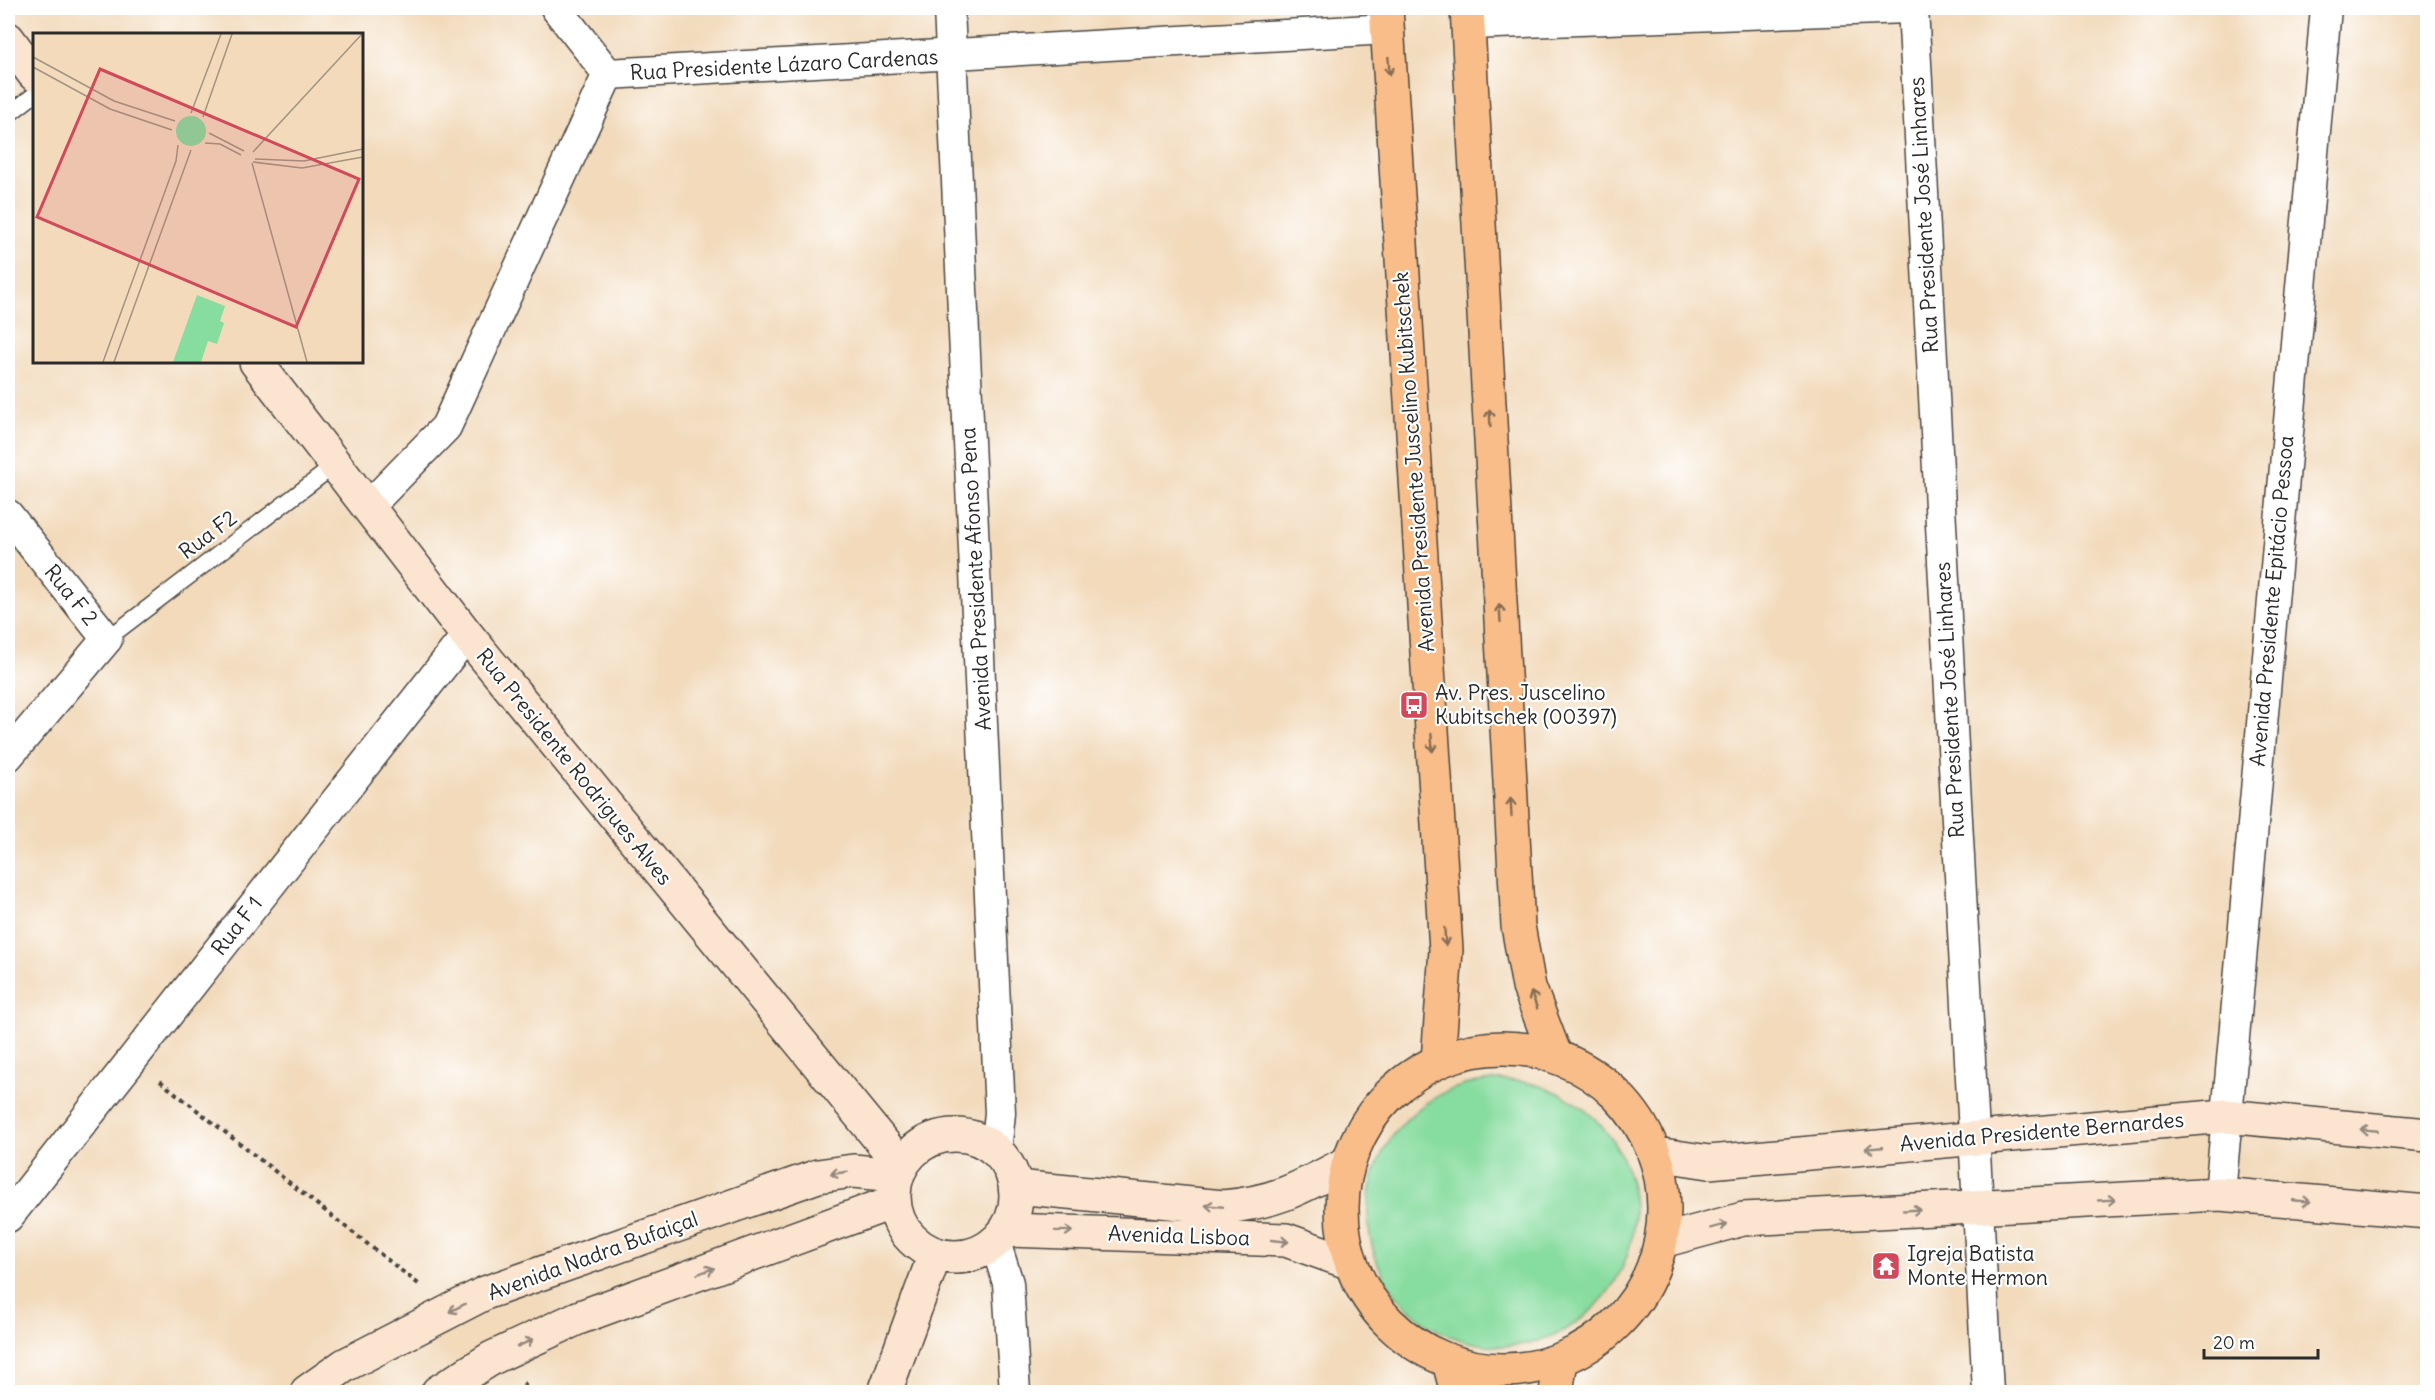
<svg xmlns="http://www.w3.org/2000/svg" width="2435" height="1400" viewBox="0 0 2435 1400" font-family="Delius,sans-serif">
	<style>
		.green { fill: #87dc9f; stroke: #598465; stroke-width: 1.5 }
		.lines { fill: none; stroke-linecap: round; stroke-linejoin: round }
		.lane-casing { stroke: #494541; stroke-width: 18 }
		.street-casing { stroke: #494541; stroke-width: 33 }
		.secondary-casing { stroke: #494541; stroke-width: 36 }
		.primary-casing { stroke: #494541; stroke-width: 36 }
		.path { stroke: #494541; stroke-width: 4; stroke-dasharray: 4.5 4.5; stroke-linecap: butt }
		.lane { stroke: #fff; stroke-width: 15 }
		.street { stroke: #fff; stroke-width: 30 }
		.secondary { stroke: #fce5d0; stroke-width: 33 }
		.primary { stroke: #f8bd89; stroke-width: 33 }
		.oneway { stroke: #876d55 }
		.oneway2 { stroke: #94887e }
		.labels { text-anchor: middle; stroke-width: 4.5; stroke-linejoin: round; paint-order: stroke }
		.street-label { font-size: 21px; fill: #2b2b2b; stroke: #fff }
		.poi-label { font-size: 21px; fill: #2b2b2b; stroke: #fff; text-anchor: start }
		.inset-road { fill: none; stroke: #a29481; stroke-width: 1.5 }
		.view { fill: #d1495b; fill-opacity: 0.15; stroke: #d1495b; stroke-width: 3 }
		.inset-edge { fill: none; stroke: #2b2b2b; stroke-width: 3 }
	</style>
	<rect width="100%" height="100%" fill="#fff"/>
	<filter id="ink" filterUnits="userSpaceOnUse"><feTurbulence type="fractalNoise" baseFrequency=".0167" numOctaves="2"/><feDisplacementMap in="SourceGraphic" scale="12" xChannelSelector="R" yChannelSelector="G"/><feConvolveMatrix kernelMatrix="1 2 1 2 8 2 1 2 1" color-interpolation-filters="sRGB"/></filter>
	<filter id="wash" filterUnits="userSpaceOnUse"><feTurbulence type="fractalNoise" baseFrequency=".008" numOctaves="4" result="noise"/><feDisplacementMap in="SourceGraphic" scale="24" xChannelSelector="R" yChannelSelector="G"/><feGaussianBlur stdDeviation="1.35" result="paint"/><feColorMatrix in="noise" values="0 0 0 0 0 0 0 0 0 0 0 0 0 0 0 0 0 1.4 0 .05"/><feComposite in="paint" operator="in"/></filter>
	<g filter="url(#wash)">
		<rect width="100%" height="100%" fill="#f2dabb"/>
		<!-- green -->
		<circle class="green" cx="1501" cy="1213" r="133"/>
	</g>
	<g filter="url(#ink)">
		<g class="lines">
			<!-- lane casing -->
			<g class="lane-casing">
				<g id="lane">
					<polyline points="8,115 34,95"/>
					<polyline points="107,639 335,465"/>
				</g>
			</g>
			<!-- street casing -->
			<g class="street-casing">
				<g id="street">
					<polyline points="556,8 608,74"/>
					<polyline points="949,8 1000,1113 996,1151"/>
					<polyline points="1913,8 1988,1392"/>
					<polyline points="1468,24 1907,8"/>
					<polyline points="608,74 1387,29"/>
					<polyline points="368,507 446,427 608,74"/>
					<polyline points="8,515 107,639 8,756"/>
					<polyline points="2220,1194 2326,8"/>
					<polyline points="8,1217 467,635"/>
					<polyline points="995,1242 1008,1283 1015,1392"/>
				</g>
			</g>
			<!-- secondary casing -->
			<g class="secondary-casing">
				<g id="secondary">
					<polyline points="8,39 34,74"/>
					<polyline points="256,362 467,635 901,1165"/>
					<circle cx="955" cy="1196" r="61"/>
					<polyline points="1656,1154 1709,1162 2225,1116 2428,1135"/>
					<path d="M1016,1187l207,20c54,-5 77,-19 124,-44"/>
					<polyline points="1006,1230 1286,1240 1348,1262"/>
					<polyline points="1662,1241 1743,1219 2220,1194 2428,1212"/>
					<polyline points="307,1392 345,1365 485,1293 818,1176 853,1171 897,1175"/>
					<polyline points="438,1392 492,1358 578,1318 893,1202"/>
					<polyline points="885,1392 935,1254"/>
				</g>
			</g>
			<!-- primary casing -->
			<g class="primary-casing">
				<g id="primary">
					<polyline points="1386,8 1446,950 1438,1061"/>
					<polyline points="1467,8 1518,926 1529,987 1555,1055"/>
					<circle cx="1503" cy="1209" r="161"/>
					<polyline points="1449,1362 1457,1392"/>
					<polyline points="1556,1392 1561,1361"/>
				</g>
			</g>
			<!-- path -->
			<g class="path">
				<polyline points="160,1081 421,1286"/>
				<polyline points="523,1383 536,1392"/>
			</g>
			<!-- lane -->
			<use href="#lane" class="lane"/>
			<!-- street -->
			<use href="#street" class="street"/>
			<!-- secondary -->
			<use href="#secondary" class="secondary"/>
			<!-- primary -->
			<use href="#primary" class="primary"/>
		</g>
		<!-- one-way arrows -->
		<defs><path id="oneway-shaft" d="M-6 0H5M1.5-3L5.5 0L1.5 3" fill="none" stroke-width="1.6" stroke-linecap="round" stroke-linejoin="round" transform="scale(1.5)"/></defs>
		<g class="oneway">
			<use href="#oneway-shaft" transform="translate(1389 66) rotate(86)"/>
			<use href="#oneway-shaft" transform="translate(1490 418) rotate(-93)"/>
			<use href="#oneway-shaft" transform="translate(1500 613) rotate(-93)"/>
			<use href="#oneway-shaft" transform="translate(1432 743) rotate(86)"/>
			<use href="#oneway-shaft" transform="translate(1511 807) rotate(-93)"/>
			<use href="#oneway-shaft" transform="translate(1445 937) rotate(86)"/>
			<use href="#oneway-shaft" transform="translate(1534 1000) rotate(-110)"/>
		</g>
		<g class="oneway2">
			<use href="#oneway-shaft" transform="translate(2369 1130) rotate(-175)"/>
			<use href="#oneway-shaft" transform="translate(1874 1148) rotate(175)"/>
			<use href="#oneway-shaft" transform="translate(839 1173) rotate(172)"/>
			<use href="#oneway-shaft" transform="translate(2107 1200) rotate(-3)"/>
			<use href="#oneway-shaft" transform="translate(2302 1201) rotate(5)"/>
			<use href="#oneway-shaft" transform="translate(1214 1206) rotate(-175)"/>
			<use href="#oneway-shaft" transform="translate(1912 1210) rotate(-3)"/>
			<use href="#oneway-shaft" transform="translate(1719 1226) rotate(-15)"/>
			<use href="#oneway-shaft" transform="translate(1064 1231) rotate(1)"/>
			<use href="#oneway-shaft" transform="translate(1280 1241) rotate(6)"/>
			<use href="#oneway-shaft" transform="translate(706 1271) rotate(-20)"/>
			<use href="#oneway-shaft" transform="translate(457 1308) rotate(153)"/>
			<use href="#oneway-shaft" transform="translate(525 1343) rotate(-25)"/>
		</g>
	</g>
	<!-- icons -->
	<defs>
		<g id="bus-square" transform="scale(1.5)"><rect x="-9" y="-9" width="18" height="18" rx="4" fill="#d1495b" stroke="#fff"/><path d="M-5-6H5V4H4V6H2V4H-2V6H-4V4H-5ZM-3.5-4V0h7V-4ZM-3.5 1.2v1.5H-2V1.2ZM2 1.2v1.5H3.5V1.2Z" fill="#fff"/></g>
		<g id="temple-square" transform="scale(1.5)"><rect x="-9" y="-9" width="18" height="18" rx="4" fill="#d1495b" stroke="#fff"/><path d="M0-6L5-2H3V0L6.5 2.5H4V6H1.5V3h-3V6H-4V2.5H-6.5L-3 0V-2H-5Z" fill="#fff"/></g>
	</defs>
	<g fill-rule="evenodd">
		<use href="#bus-square" x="1414" y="705"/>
		<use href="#temple-square" x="1886" y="1266"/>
	</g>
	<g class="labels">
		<!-- street labels -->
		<g class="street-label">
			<text transform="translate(784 65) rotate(-3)" y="7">Rua Presidente Lázaro Cardenas</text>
			<text transform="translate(1924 215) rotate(-93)" y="7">Rua Presidente José Linhares</text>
			<text transform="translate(1414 462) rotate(-94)" y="7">Avenida Presidente Juscelino Kubitschek</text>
			<text transform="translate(208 535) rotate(-37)" y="7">Rua F2</text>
			<text transform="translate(976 579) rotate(-93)" y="7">Avenida Presidente Afonso Pena</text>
			<text transform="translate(71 595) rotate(51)" y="7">Rua F 2</text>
			<text transform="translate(2272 601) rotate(-85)" y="7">Avenida Presidente Epitácio Pessoa</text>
			<text transform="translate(1950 700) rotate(-93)" y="7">Rua Presidente José Linhares</text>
			<text transform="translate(574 767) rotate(51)" y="7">Rua Presidente Rodrigues Alves</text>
			<text transform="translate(237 926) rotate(-52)" y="7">Rua F 1</text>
			<text transform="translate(2042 1132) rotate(-5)" y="7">Avenida Presidente Bernardes</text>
			<text transform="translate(1179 1236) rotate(2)" y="7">Avenida Lisboa</text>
			<text transform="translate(593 1256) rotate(-20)" y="7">Avenida Nadra Bufaiçal</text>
		</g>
		<!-- poi labels -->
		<g class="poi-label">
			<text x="1435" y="700">Av. Pres. Juscelino<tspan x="1435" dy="24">Kubitschek (00397)</tspan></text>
			<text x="1907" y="1261">Igreja Batista<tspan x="1907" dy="24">Monte Hermon</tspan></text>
		</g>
	</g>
	<!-- overview -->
	<g transform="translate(33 33)">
		<rect width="330" height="330" fill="#f2dabb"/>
		<path d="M143 98a15 15 0 1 1 30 0a15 15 0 1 1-30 0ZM164,262l28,11 -5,15 4,2 -7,21 -9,-3 -7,21h-28z" fill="#87dc9f"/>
		<path class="inset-road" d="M0,24l81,44 61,20M0,34l77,42 62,21M158,80l30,-79M170,84l29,-83M176,100l35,18M172,110l15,1 21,11M220,119l109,-118M222,126l49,2 59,-12M220,129l49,6 61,-11M219,130l55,199M70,329l73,-201 2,-16M81,329l77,-212"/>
		<path class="view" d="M67,36l259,110 -63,148 -259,-110z"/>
		<rect width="330" height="330" class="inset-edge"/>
	</g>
	<!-- margin -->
	<rect width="2435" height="1400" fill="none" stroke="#fff" stroke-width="30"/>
	<!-- scale -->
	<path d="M2204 1349v9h114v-9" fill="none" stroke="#2b2b2b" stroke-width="3"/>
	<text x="2213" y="1349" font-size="18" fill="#2b2b2b" stroke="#ffffff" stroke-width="4.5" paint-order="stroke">20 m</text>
</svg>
